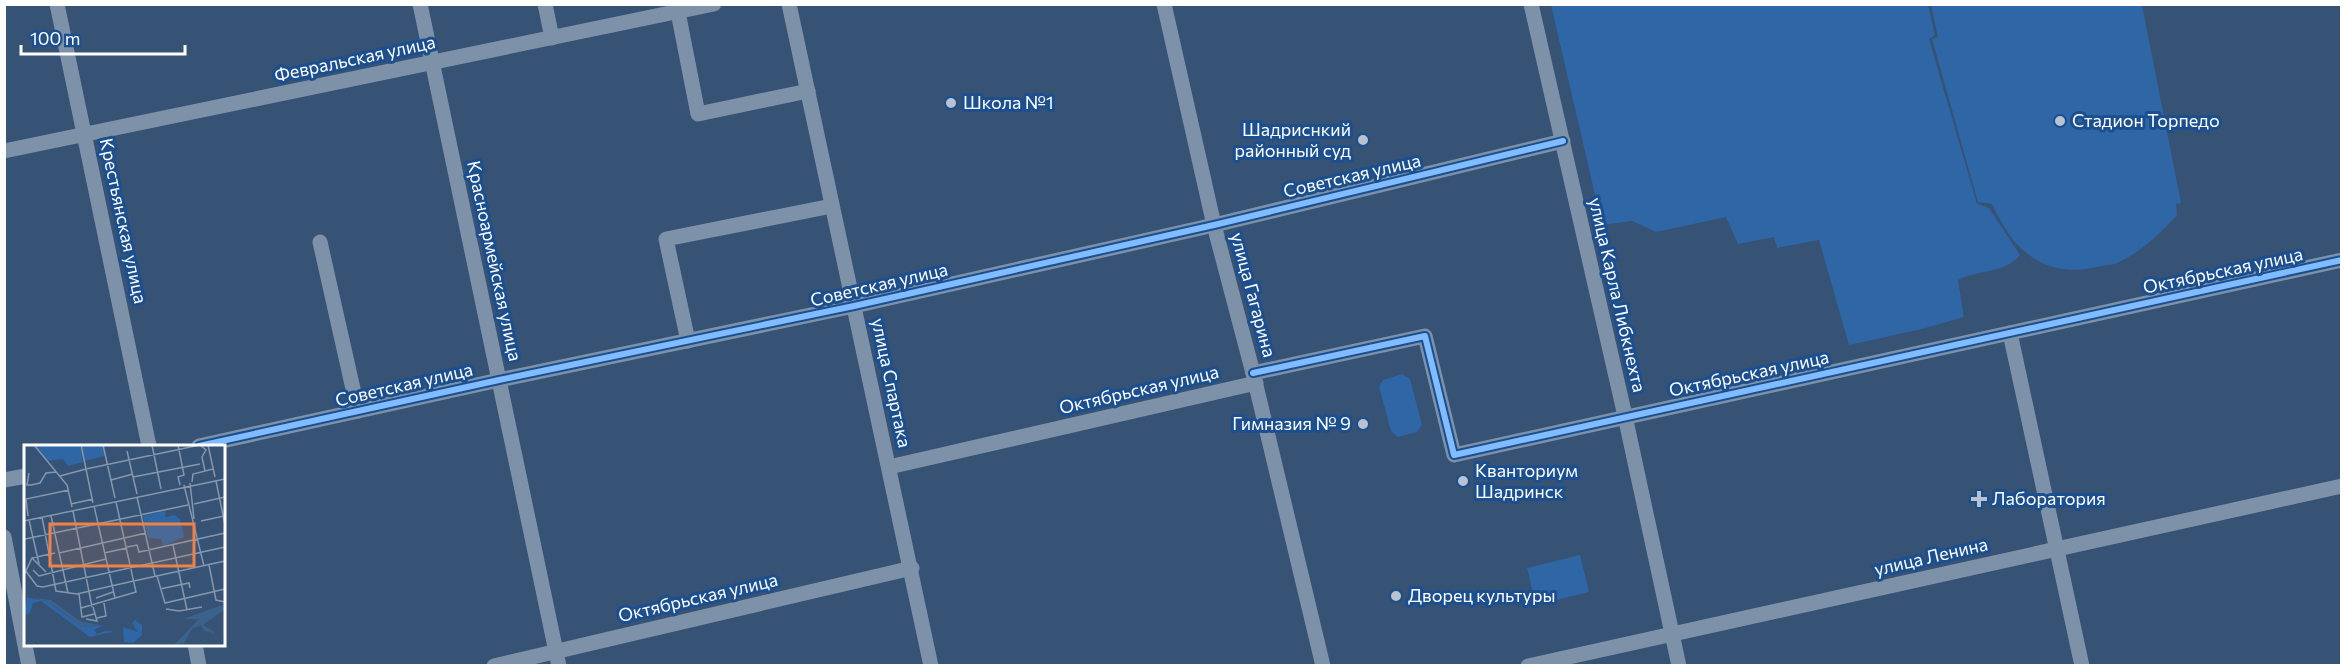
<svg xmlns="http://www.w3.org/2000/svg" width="2346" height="670" viewBox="0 0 2346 670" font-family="Commissioner,sans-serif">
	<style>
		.green { fill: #2f66a5 }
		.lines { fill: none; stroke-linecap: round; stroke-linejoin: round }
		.minor { stroke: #7d92a8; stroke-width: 15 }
		.cycleway-casing { stroke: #1b4f8f; stroke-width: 10 }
		.cycleway { stroke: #80bcff; stroke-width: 6 }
		.poi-dot { fill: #b9c2ce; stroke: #1b4f8f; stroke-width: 2 }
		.labels { text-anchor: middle; stroke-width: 6; stroke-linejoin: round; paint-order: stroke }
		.street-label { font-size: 18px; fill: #fff; stroke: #1b4f8f }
		.poi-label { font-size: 18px; fill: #fff; stroke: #1b4f8f; text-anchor: start }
		.inset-road { fill: none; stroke: #8697ac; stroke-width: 1.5 }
		.view { fill: #ee8249; fill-opacity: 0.15; stroke: #ee8249; stroke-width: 3 }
		.inset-edge { fill: none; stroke: #fff; stroke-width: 3 }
	</style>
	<rect width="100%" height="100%" fill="#365274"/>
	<!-- green -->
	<g class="green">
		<path d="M1551,5h377l7,30 -6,4 48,165 12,4 31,47c-15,19 -41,14 -62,25l6,37 -42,12 -73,16 -30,-105 -42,8 -3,-11 -36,7 -12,-27 -70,15 -24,-11 -30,4z"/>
		<path d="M1931,5h211l39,198 -5,1 1,11c-16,18 -36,37 -58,47 -5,3 -12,3 -18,4 -28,7 -55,5 -78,-16 -14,-12 -23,-30 -31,-46l-14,-2 -46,-163 6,-2z"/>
		<polygon points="1402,374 1410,379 1422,425 1417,432 1398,437 1391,431 1379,387 1383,380"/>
		<polygon points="1580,555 1589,592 1536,605 1527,568"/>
	</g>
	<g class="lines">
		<!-- minor -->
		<g class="minor">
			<polyline points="57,4 149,446"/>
			<polyline points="420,4 559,666"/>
			<polyline points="545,4 552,38"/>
			<polyline points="789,4 931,666"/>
			<polyline points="1164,4 1214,225 1253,373 1323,666"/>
			<polyline points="1531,4 1625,416 1679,666"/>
			<polyline points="678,12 698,114 808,91"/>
			<polyline points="4,151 714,4"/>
			<polyline points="320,242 358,411"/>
			<polyline points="2010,333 2082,666"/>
			<polyline points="688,341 666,239 832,206"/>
			<polyline points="1253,373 1425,336 1454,455 2342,260"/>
			<polyline points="199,446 499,380 854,306 1214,225 1563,141"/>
			<polyline points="889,467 1256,383"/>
			<polyline points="4,480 26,476"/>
			<polyline points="4,537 29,666"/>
			<polyline points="195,644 199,666"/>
			<polyline points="494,666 912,568"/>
			<polyline points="1528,666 2342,486"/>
		</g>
		<!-- cycleway casing -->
		<g class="cycleway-casing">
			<g id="cycleway">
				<polyline points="1253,373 1425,336 1454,455 2342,260"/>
				<polyline points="199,446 499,380 854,306 1214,225 1563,141"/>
			</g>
		</g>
		<!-- cycleway -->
		<use href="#cycleway" class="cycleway"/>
	</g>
	<!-- markers -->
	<g class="poi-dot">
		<circle cx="951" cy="103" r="6"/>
		<circle cx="2060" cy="121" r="6"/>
		<circle cx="1363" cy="140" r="6"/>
		<circle cx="1363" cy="424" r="6"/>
		<circle cx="1463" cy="481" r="6"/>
		<path d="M1976 490h6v6h6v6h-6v6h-6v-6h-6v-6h6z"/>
		<circle cx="1396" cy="596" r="6"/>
	</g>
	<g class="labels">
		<!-- street labels -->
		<g class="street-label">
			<text transform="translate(355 59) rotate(-12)" y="6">Февральская улица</text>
			<text transform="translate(1352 176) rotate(-13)" y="6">Советская улица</text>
			<text transform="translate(123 221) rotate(78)" y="6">Крестьянская улица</text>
			<text transform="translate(494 261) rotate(78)" y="6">Красноармейская улица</text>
			<text transform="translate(2223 271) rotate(-12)" y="6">Октябрьская улица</text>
			<text transform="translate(879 285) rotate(-13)" y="6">Советская улица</text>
			<text transform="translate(1253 295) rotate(75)" y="6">улица Гагарина</text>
			<text transform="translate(1617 295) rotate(77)" y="6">улица Карла Либкнехта</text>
			<text transform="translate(1749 374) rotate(-12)" y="6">Октябрьская улица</text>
			<text transform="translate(891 383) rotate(78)" y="6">улица Спартака</text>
			<text transform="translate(404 385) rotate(-13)" y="6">Советская улица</text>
			<text transform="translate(1139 390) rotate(-13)" y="6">Октябрьская улица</text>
			<text transform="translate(1931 557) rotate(-13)" y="6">улица Ленина</text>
			<text transform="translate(698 598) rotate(-13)" y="6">Октябрьская улица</text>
		</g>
		<!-- poi labels -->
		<g class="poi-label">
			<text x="963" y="109">Школа №1</text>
			<text x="2072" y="127">Стадион Торпедо</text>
			<text x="1351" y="136" text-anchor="end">Шадриснкий<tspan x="1351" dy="21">районный суд</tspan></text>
			<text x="1351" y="430" text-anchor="end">Гимназия № 9</text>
			<text x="1475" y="477">Кванториум<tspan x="1475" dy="21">Шадринск</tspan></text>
			<text x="1992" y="505">Лаборатория</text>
			<text x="1408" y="602">Дворец культуры</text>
		</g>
	</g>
	<!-- overview -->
	<g transform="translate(24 445)">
		<rect width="201" height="201" fill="#365274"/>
		<path d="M11,0h45l3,17 -15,4 -5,-7 -15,2zM57,0h22l2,11 -20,5zM141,66l1,6 8,-2 6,4 4,18 -21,9 -2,-7 -13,-1 -5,-22zM3,152l21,5 34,25 22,-2 -10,5 3,4 8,-3h7l1,1 -23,5 -49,-36 -8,2 -3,10 -6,2zM111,175l7,5v10l-9,8 -9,-1 -1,-15 15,5 -6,-9z" fill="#2f66a5"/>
		<path d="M11,153l16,2 29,21 20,4 -18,2 -29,-22zM201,159v5l-22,16 10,6 7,15 -7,-13 -9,-2 -3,-6 -9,4 -8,14 -11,3 26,-27h-16z" fill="#3b618d"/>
		<path class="inset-road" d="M10,0l33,40 5,22M57,0l12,58M79,0l12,53M128,0l9,44M154,0l6,30 -6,2 2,8M176,0l6,5 -4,7 3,14M184,0l7,32M103,6l10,43M62,24l114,-24M5,28l-2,12h4l9,-2 6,-10 10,-1M36,31l26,-7M109,32l67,-13M87,35l22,-6M192,36l9,44M168,37l1,-8 20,-5M166,38l4,36M160,40l20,81M113,52l18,79M47,59l22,-5M170,59l31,-7M70,61l21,92M49,66l19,96M4,71l-2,-17 43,-9M27,71l17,77M18,72l14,74 21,3 34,-8M5,75l10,44M0,76l201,-42M177,76l23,-5M1,94l163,-34M149,100l14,65M103,102l10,-2 2,7 86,-19M35,108l87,-20M80,108l23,-5M8,113l14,14M185,120l7,35 9,2M1,125l12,16 6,1 182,-40M9,125l6,6 67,-17M0,130l8,-17 23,-5M133,131l8,27 60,-14M87,141l114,-25M136,144l29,-6 1,5M55,149l3,23 12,-3M72,153l17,-6M57,163l55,-16 -20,-90M142,164l13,2 23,-4M73,173l9,-2 -2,-13M62,174l11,2 -4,-14"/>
		<path class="view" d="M26,79h144v42h-144z"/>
		<rect width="201" height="201" class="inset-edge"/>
	</g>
	<!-- border -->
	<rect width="2346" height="670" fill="none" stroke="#ffffff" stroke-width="12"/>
	<!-- scale -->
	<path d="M21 45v9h164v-9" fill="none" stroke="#ffffff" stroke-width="3"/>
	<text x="30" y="45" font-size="18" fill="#ffffff" stroke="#1b4f8f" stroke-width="4.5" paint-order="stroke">100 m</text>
</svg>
